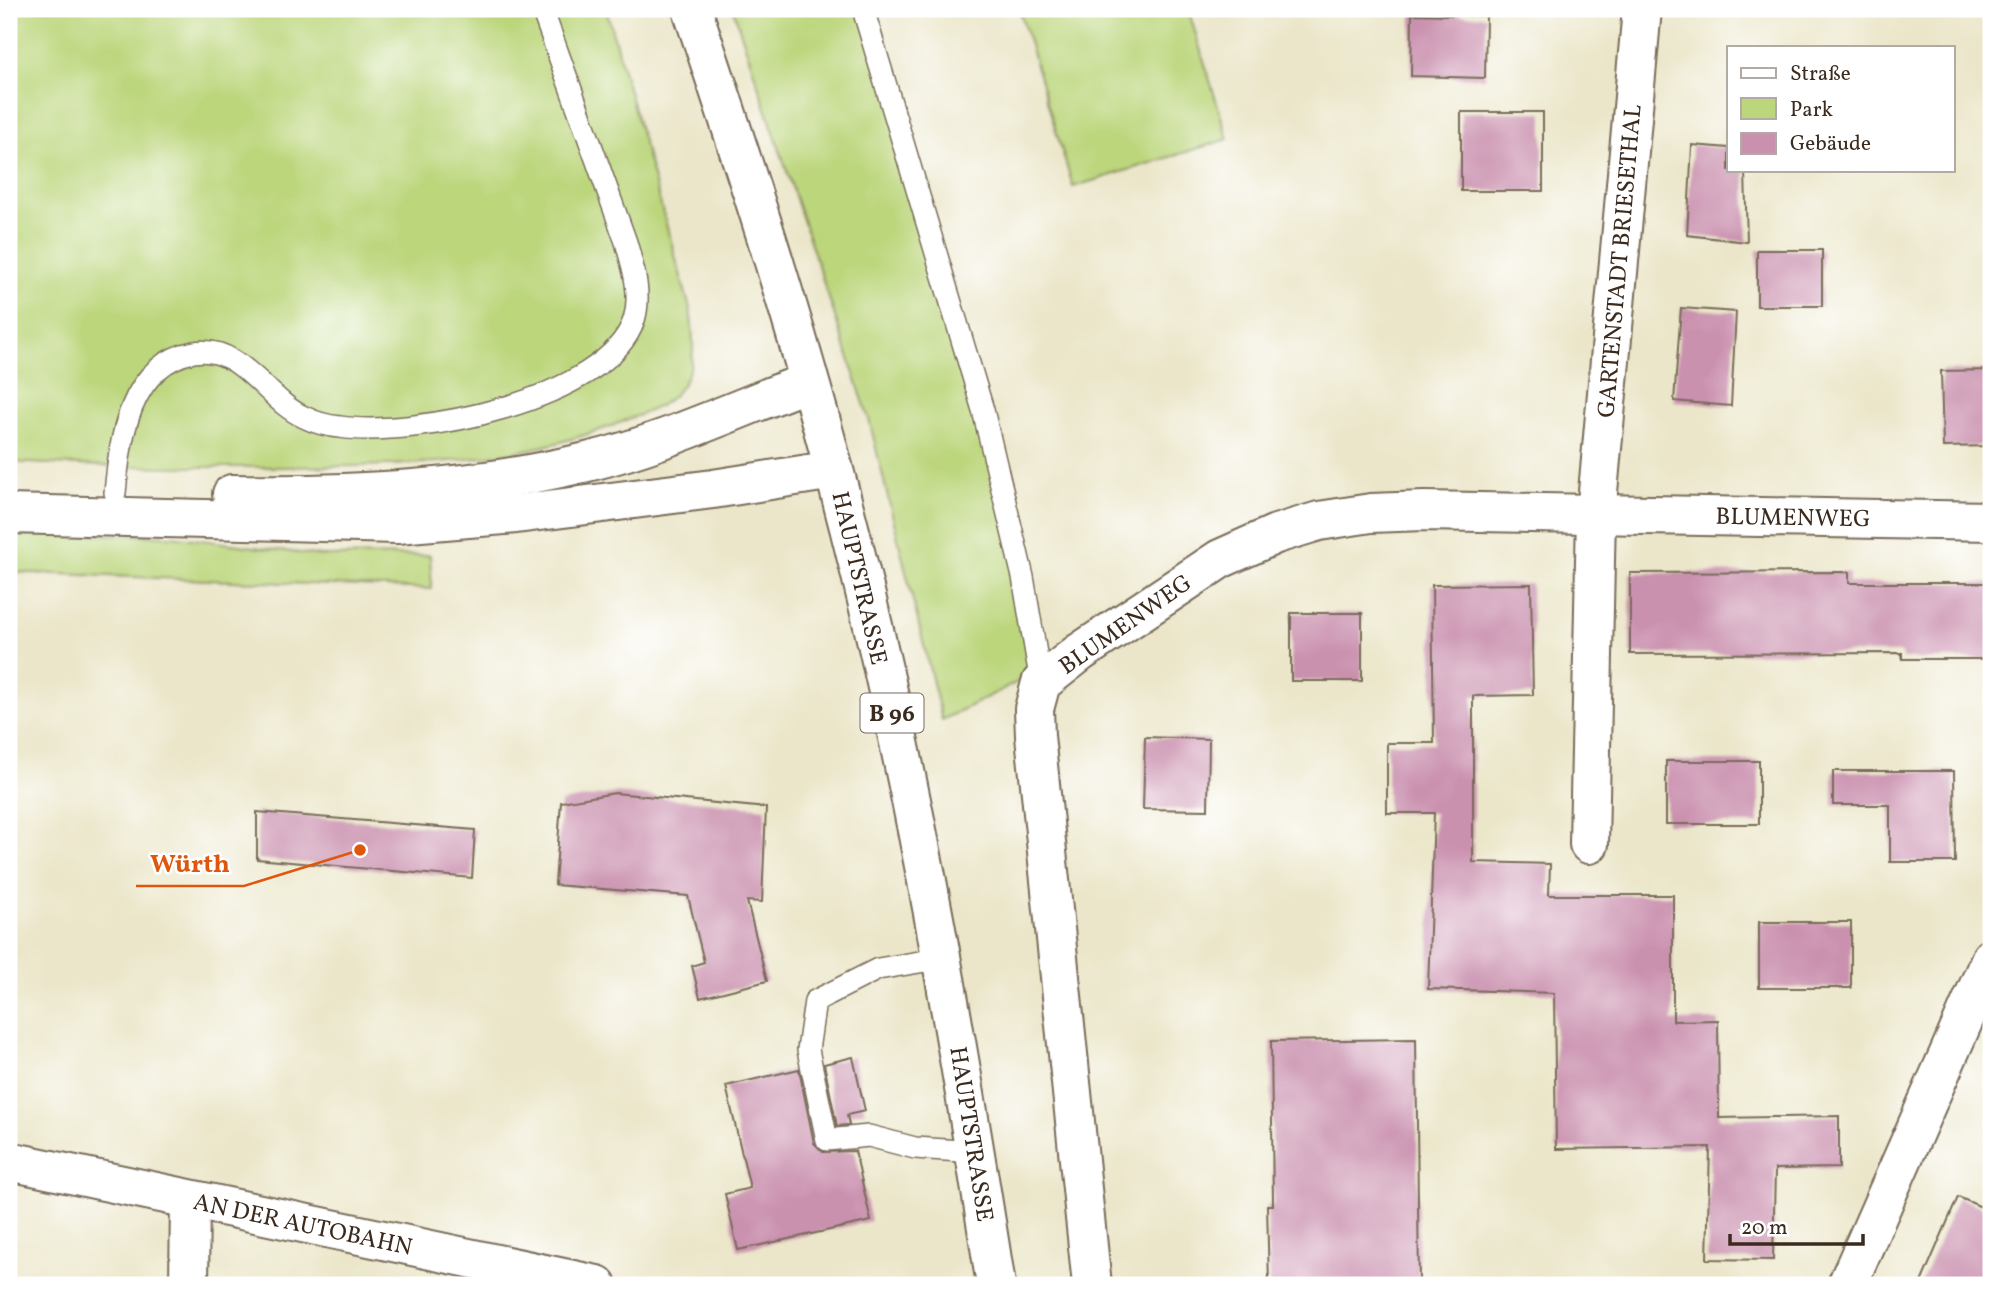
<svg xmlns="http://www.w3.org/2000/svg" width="2000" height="1294" viewBox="0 0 2000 1294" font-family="Vollkorn,serif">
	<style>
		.green { fill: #bcd67c; stroke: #7c804d; stroke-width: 2 }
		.building { fill: #ca91af }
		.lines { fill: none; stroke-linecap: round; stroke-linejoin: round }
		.service-casing { stroke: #796c5a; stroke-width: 24 }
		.minor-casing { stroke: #796c5a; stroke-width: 42 }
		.primary-casing { stroke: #796c5a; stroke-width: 42 }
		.motorway-casing { stroke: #796c5a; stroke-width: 42 }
		.service { stroke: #fff; stroke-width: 21 }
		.minor { stroke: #fff; stroke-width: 38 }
		.primary { stroke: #fff; stroke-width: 38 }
		.motorway { stroke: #fff; stroke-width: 38 }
		.labels { text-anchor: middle; stroke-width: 5; stroke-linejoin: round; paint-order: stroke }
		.shield { fill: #fff; stroke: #766a62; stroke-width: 2 }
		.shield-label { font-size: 23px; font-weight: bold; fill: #3b2a1e }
		.street-label { font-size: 24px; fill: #3b2a1e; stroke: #fff }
		.leader { fill: none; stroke: #df570d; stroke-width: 2.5 }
		.callout-dot { fill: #df570d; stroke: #fff; stroke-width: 2.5 }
		.callout-label { font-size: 26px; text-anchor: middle; font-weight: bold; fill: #df570d; stroke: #fff; stroke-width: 5; stroke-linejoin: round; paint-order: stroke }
	</style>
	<rect width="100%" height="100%" fill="#fff"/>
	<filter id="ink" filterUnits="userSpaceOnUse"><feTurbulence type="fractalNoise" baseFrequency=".0143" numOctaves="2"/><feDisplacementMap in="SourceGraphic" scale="14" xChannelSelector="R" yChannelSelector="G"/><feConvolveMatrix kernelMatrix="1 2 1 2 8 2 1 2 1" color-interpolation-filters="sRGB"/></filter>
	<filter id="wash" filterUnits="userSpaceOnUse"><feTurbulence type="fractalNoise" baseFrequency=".00686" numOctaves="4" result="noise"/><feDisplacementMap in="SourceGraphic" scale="28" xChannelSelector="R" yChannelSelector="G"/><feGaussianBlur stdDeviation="1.57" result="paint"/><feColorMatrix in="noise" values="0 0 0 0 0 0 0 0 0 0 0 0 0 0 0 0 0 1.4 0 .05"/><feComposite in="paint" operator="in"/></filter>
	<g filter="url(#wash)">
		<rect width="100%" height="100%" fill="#ebe6c9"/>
		<!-- green -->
		<g class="green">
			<path d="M9,9h597l84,300c4,31 8,60 -15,85 -12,13 -34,20 -51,27 -112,46 -236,45 -355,46 -87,0 -174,0 -260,-5z"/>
			<polygon points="733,9 873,9 1047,667 942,720 869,419"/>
			<polygon points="1019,9 1188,9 1228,139 1073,187"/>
			<polygon points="9,533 171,536 322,556 430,555 432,589 9,572"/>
		</g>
		<g id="blocks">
			<!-- building -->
			<g class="building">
				<polygon points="1412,14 1486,16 1485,78 1411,76"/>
				<rect x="1461" y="112" width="82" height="79"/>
				<polygon points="1692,145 1729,148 1729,170 1745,170 1747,242 1687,235"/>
				<rect x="1757" y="250" width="65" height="56"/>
				<polygon points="1681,308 1736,312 1731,406 1674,401"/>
				<polygon points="1991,370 1991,446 1943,447 1941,371"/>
				<polygon points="1849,572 1849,583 1991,583 1991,659 1902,659 1902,653 1630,654 1630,573"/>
				<polygon points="1531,584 1533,695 1473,696 1473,862 1550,864 1549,895 1673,895 1673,1021 1718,1020 1719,1118 1839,1116 1839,1168 1775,1169 1773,1260 1707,1259 1710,1147 1556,1149 1554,993 1428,989 1434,813 1387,813 1387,743 1434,743 1432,585"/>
				<rect x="1291" y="613" width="71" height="68"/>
				<polygon points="1145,737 1209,739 1208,810 1143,809"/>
				<rect x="1666" y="761" width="93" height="63"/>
				<polygon points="1833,771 1954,771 1955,862 1890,862 1890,805 1833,805"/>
				<polygon points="615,793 766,808 762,902 747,901 767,981 700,998 692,966 704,962 688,896 555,885 561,802"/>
				<polygon points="257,812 475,830 472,878 257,859"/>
				<rect x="1759" y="922" width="92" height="66"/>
				<polygon points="1416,1039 1419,1285 1269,1285 1267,1205 1273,1205 1271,1041"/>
				<polygon points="853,1057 865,1111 847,1115 849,1125 837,1126 824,1064"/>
				<polygon points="799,1069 814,1143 823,1152 855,1151 871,1221 738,1250 725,1194 750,1188 726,1086"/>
				<polygon points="1958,1197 1991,1211 1991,1285 1920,1285"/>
			</g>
		</g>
	</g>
	<g filter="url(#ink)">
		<use href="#blocks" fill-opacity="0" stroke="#796c5a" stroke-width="2"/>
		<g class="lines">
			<!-- service casing -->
			<g class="service-casing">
				<g id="service">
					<polyline points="863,9 983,410 1023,577 1041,683"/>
					<path d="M115,493c5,-53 14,-129 79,-141 47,-8 73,49 110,65 10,5 25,9 36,10 73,11 268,-27 294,-107 8,-26 -1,-53 -8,-78l-84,-233"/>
					<polyline points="943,958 878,969 815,1001 808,1050 827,1140 869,1136 915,1148 976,1152"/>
				</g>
			</g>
			<!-- minor casing -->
			<g class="minor-casing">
				<g id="minor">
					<polyline points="1589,844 1596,514 1642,9"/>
					<polyline points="9,1161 597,1285"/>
					<polyline points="189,1285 190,1201"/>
					<polyline points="1092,1285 1035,736 1034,709 1041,683 1079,653 1220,559 1276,534 1319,521 1371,513 1424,511 1991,521"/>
					<polyline points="1847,1285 1991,958"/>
				</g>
			</g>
			<!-- primary casing -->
			<g class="primary-casing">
				<path id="primary" d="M692,9c51,152 101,306 142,461 72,268 119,541 162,815"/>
			</g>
			<!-- motorway casing -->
			<g class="motorway-casing">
				<g id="motorway">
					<path d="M232,494c119,2 238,-4 355,-32 75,-18 149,-53 221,-80"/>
					<polyline points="9,514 397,524 516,514 713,489 834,470"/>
				</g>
			</g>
			<!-- service -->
			<use href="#service" class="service"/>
			<!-- minor -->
			<use href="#minor" class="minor"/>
			<!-- primary -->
			<use href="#primary" class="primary"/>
			<!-- motorway -->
			<use href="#motorway" class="motorway"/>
		</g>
	</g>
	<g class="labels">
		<!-- shield labels -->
		<rect class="shield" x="860.5" y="693.5" width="63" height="39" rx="5"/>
		<g class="shield-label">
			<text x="892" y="721">B 96</text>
		</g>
		<!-- street labels -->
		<g class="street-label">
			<text transform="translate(1619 261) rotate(-85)" y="8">GARTENSTADT BRIESETHAL</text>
			<text transform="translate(1793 517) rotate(1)" y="8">BLUMENWEG</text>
			<text transform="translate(860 578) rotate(77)" y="8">HAUPTSTRASSE</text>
			<text transform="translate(1125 624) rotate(-35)" y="8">BLUMENWEG</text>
			<text transform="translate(972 1134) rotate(81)" y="8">HAUPTSTRASSE</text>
			<text transform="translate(303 1224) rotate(12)" y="8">AN DER AUTOBAHN</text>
		</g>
	</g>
	<!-- callouts -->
	<path class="leader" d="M360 850L244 886H136"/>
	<circle class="callout-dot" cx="360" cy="850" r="7"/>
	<g class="callout-label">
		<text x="190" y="872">Würth</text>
	</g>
	<!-- margin -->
	<rect width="2000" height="1294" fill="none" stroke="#fff" stroke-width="35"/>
	<!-- legend -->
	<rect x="1727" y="46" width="228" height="126" fill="#ffffff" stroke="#b1aaa5" stroke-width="2"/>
	<rect x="1741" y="68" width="35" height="10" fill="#ffffff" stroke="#b1aaa5" stroke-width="2"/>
	<text x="1790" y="80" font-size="21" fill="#3b2a1e">Straße</text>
	<rect x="1741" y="98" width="35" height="21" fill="#bcd67c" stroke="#b1aaa5" stroke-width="2"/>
	<text x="1790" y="116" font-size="21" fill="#3b2a1e">Park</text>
	<rect x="1741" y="133" width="35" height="21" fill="#ca91af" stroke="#b1aaa5" stroke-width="2"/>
	<text x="1790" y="150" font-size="21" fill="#3b2a1e">Gebäude</text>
	<!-- scale -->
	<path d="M1730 1234v10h133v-10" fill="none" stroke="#3b2a1e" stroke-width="3.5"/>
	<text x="1741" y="1234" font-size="21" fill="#3b2a1e" stroke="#ffffff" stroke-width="5" paint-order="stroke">20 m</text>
</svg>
